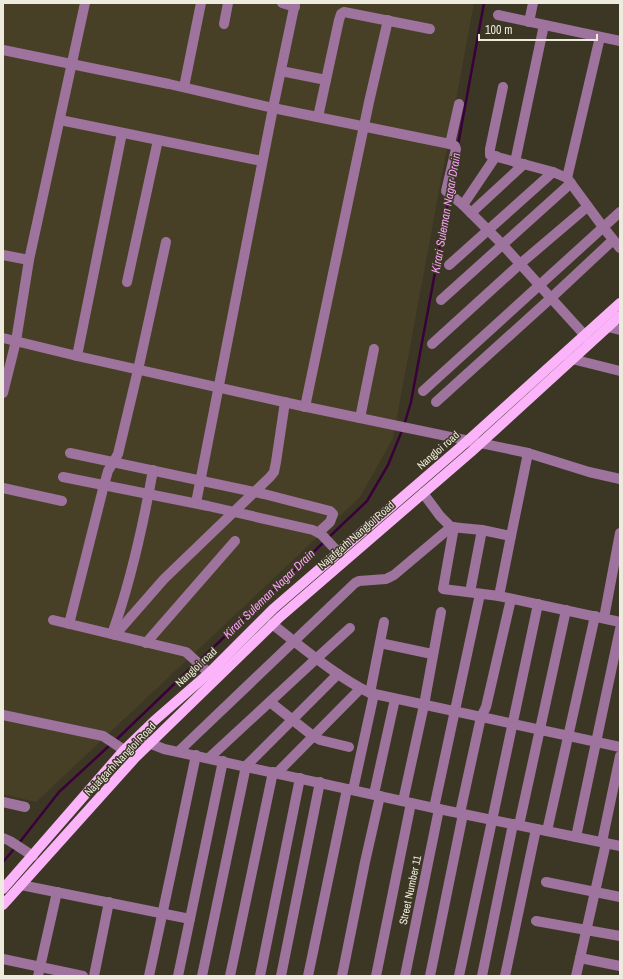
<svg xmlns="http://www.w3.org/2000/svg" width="623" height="979" viewBox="0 0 623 979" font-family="'Archivo Narrow',sans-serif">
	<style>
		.built { fill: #474026 }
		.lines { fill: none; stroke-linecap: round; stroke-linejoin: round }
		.stream { stroke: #3a003c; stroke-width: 2.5 }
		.minor { stroke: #9e739d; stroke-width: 10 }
		.major { stroke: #fbb4f9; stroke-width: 10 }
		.labels { text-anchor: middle; stroke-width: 3; stroke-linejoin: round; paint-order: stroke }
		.street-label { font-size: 11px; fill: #edeade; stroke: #3c3724 }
		.water-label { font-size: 12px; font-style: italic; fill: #faa3f8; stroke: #3c3724 }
	</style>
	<rect width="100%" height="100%" fill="#3c3724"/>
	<!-- built -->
	<polygon class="built" points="3,3 474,3 393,438 360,497 36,802 3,794"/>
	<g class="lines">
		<!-- stream -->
		<g class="stream">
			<polyline points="458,145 484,3"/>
			<polyline points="405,422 411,402 449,197"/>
			<polyline points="328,538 367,501 388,465 401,433"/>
			<polyline points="199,661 324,542"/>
			<polyline points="116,740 195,664"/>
			<polyline points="19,843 59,792 110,745"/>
			<polyline points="3,862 14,849"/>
		</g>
		<!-- minor -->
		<g class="minor">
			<polyline points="282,3 295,7"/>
			<polyline points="498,15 620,41"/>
			<polyline points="529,22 533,3"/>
			<polyline points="224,24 228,3"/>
			<polyline points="3,50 169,84 273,108 450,144 459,104"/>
			<polyline points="281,71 326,80"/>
			<polyline points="184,87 201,3"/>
			<polyline points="503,87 490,149 490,155 553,172 567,178 603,227 620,248"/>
			<polyline points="318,117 339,20 341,14 344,12 430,29"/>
			<polyline points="60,120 262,161"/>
			<polyline points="450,144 455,146 456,149 446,191 463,205"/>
			<polyline points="496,156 463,205 502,244 590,341"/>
			<polyline points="515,162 544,25"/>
			<polyline points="567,178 600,37"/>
			<polyline points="471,213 524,164"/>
			<polyline points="3,255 29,260"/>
			<polyline points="449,265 553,172"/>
			<polyline points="127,282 158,140"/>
			<polyline points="441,300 571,183"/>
			<polyline points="608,327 620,330"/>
			<polyline points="3,338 77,356 302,406 528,453 589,472 620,479"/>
			<polyline points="432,344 520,264 587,207"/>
			<polyline points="567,355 572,359 620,371"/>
			<polyline points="77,356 122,133"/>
			<polyline points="423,391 620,212"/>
			<polyline points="3,393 16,341 29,260 85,3"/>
			<polyline points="436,402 551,298 613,240"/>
			<polyline points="305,407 369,102 388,20"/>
			<polyline points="360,418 374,349"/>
			<polyline points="70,453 264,494 330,511 333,514 330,522 319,532"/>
			<polyline points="63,477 208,506 313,530 322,535 338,552"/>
			<polyline points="3,488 62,501"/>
			<polyline points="423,493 440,516 451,527 482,530 470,592"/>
			<polyline points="196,503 273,108 295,3"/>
			<polyline points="454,527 443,589 499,596 620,622"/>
			<polyline points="482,530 511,536 499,596"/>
			<polyline points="511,536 528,453"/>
			<polyline points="604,618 620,533"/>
			<polyline points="53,620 186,652 209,673"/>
			<polyline points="69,624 104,485 108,471 118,454 138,370 166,242"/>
			<path d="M272,624c30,23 65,53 98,69l250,54"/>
			<path d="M112,634c19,-53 31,-108 41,-164"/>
			<polyline points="115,635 164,579 270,477 274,472 276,462 285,402"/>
			<polyline points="146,643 235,541"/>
			<polyline points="380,643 432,654"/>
			<polyline points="370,693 384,622"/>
			<polyline points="270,702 313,736 320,740 349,747"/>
			<polyline points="3,715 103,736 124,750"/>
			<polyline points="139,737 149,743 164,749 434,808 620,846"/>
			<polyline points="179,751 355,583 359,581 386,579 394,575 451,527"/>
			<polyline points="209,758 317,658 350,628"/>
			<polyline points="277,773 360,689"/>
			<polyline points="353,790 374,694"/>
			<polyline points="374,794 395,699"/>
			<polyline points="403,801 424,705 441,612"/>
			<polyline points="3,802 25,807"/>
			<polyline points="434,808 480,594"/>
			<polyline points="460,813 481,717 486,707 511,599"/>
			<polyline points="519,825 566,610"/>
			<polyline points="547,831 595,616"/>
			<polyline points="576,837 620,629"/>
			<polyline points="3,838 10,841 33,856"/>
			<polyline points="602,842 620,756"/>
			<polyline points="546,882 620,897"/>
			<polyline points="21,885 190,919"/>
			<polyline points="536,921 620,936"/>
			<polyline points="580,958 620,966"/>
			<polyline points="3,959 83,976"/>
			<polyline points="38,976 57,892"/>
			<polyline points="94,976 109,902"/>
			<polyline points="149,976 176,850 196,755"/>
			<polyline points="178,976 223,761"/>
			<polyline points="202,976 246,766 338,674"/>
			<polyline points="230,976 273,772"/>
			<polyline points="260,976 300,778"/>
			<polyline points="281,976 320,782"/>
			<polyline points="308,976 347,789"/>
			<polyline points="342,976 365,862 380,796"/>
			<polyline points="376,976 411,803"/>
			<polyline points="405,976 439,809"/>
			<polyline points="430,976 463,814"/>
			<polyline points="459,976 538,604"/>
			<polyline points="482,976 513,824"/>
			<polyline points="505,976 536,829"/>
			<polyline points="576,976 606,843"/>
		</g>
		<!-- major -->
		<g class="major">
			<polyline points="3,889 124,750 154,721 209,673 273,609 464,444 620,303"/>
			<polyline points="3,905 135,758 280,617 471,452 620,316"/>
		</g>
	</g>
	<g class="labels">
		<!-- street labels -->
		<g class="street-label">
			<text transform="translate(438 450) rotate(-41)" y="4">Nangloi road</text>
			<text transform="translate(356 535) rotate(-41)" y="4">Najafgarh Nangloi Road</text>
			<text transform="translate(196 667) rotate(-43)" y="4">Nangloi road</text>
			<text transform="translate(120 759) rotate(-46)" y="4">Najafgarh Nangloi Road</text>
			<text transform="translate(410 890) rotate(-78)" y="4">Street Number 11</text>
		</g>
		<!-- water labels -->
		<g class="water-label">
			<text transform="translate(446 213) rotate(-80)" y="4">Kirari Suleman Nagar Drain</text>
			<text transform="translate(269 594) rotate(-44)" y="4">Kirari Suleman Nagar Drain</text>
		</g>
	</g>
	<!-- border -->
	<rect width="623" height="979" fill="none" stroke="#edeade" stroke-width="8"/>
	<!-- scale -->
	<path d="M479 34v6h118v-6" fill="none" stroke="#edeade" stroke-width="2"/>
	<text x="485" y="34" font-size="12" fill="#edeade" stroke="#3c3724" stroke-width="3" paint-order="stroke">100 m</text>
</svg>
